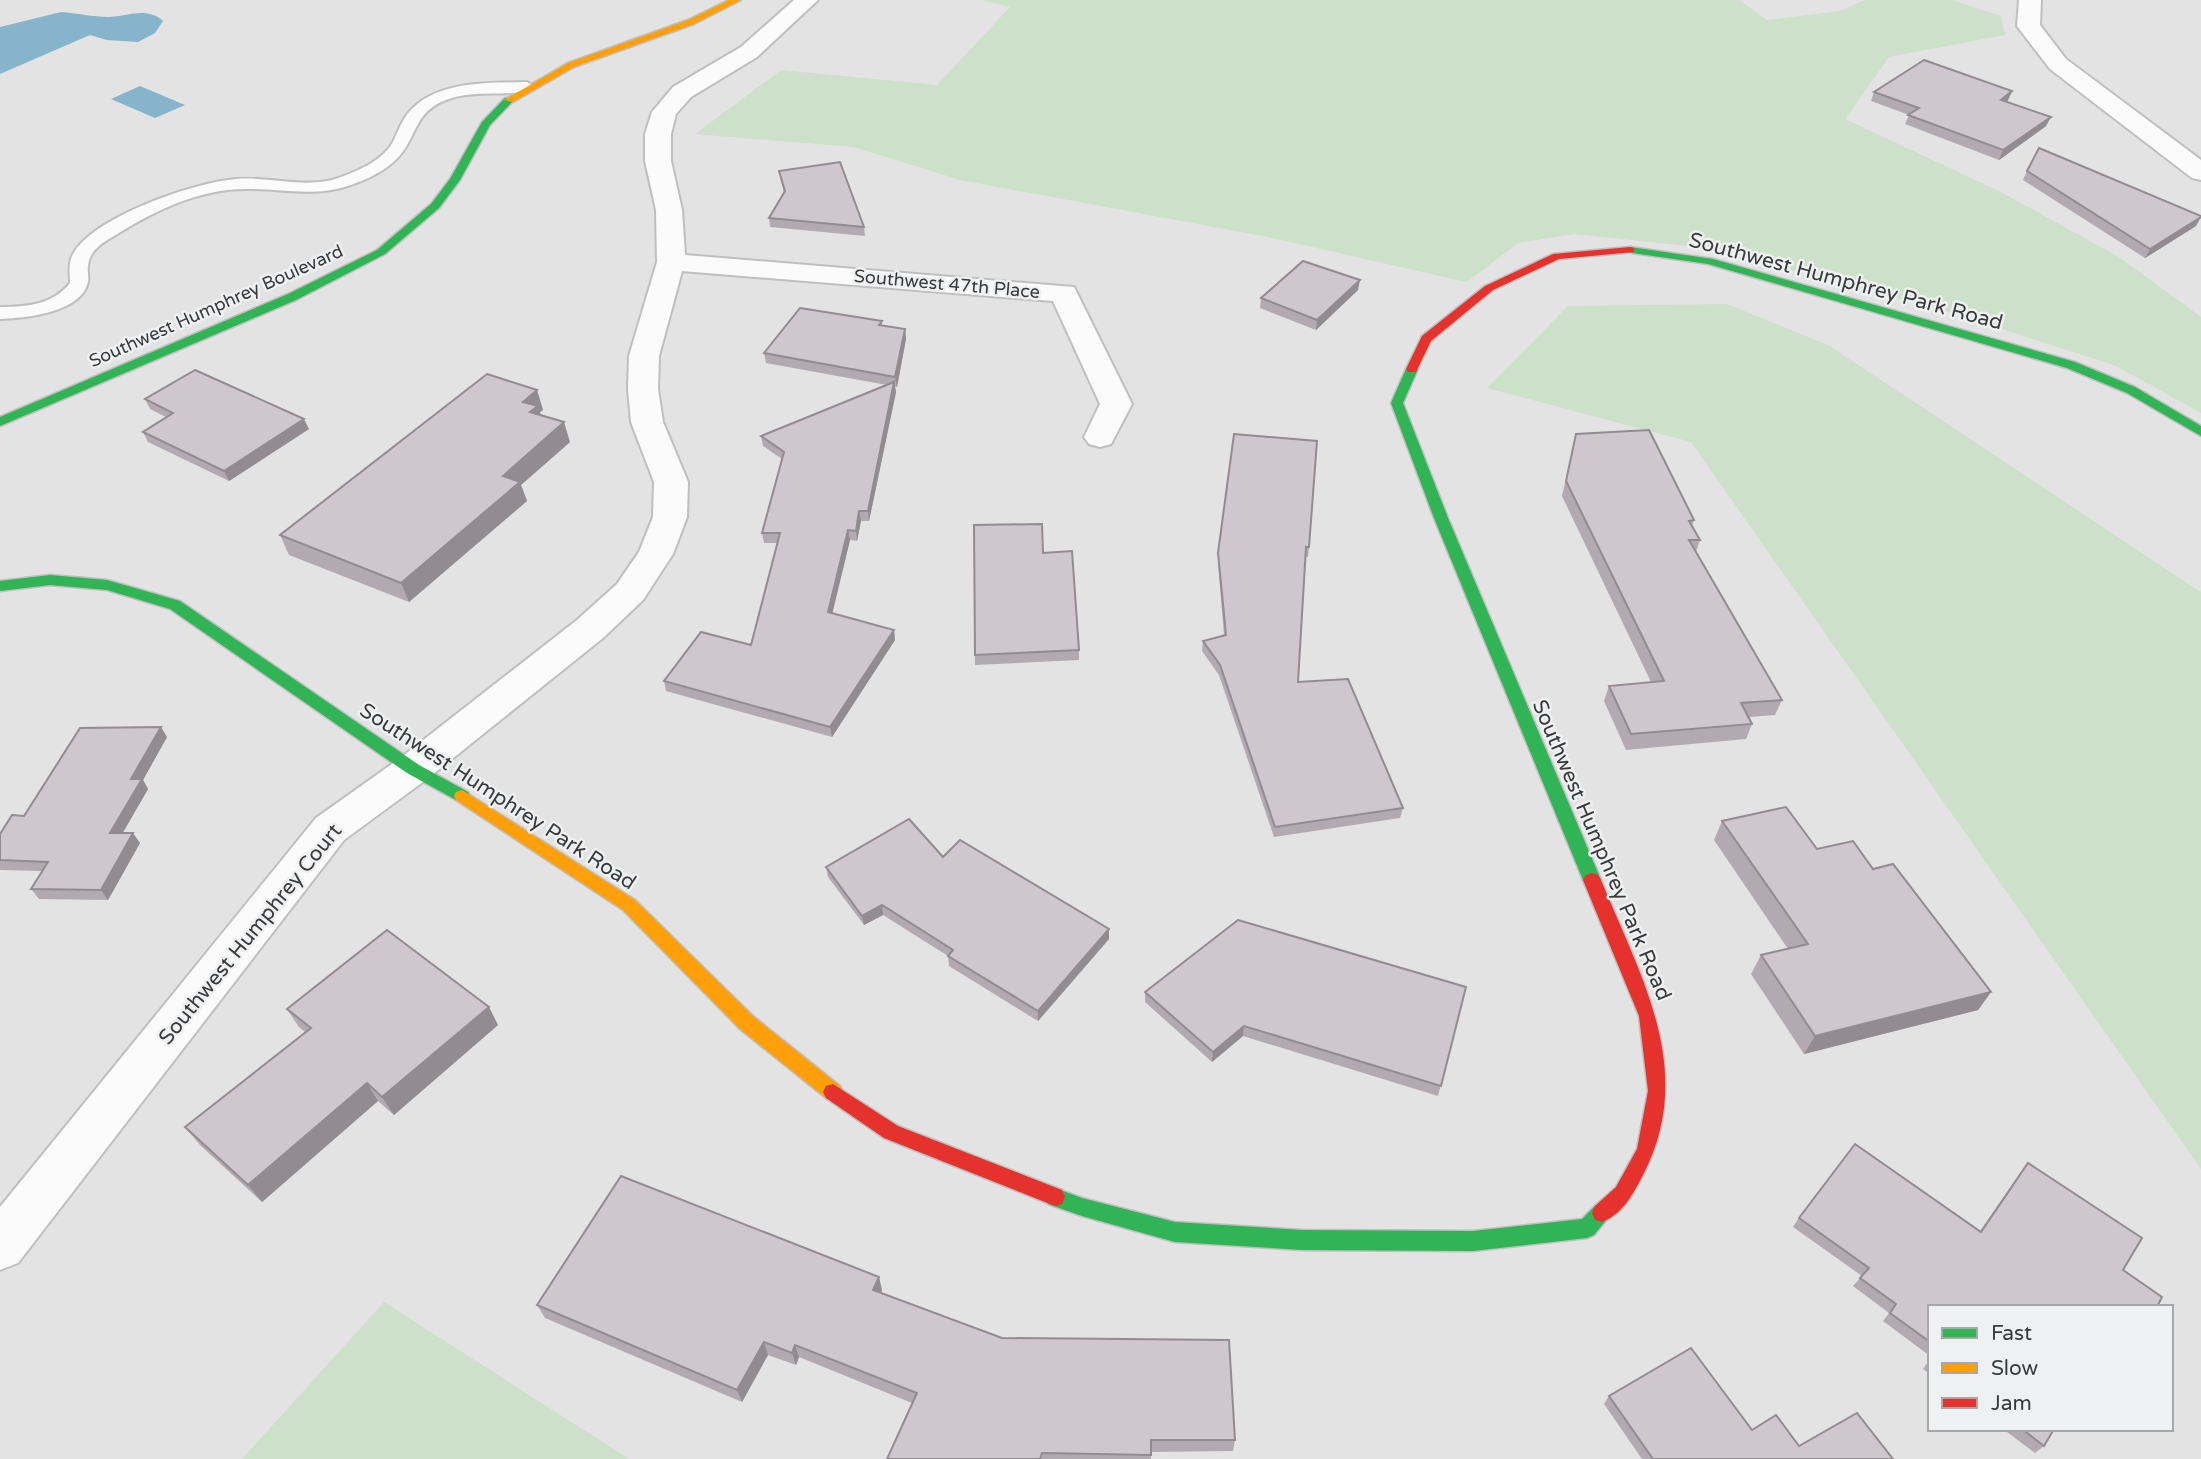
<svg xmlns="http://www.w3.org/2000/svg" width="2201" height="1459" viewBox="0 0 2201 1459" font-family="'Varela Round',sans-serif">
	<style>
		.green { fill: #cde0c9 }
		.water { fill: #86b4ca }
		.lines { fill: none; stroke-linecap: round; stroke-linejoin: round }
		.lane-casing { stroke: #bfbfbf; stroke-width: 4 }
		.street-casing { stroke: #bfbfbf; stroke-width: 4 }
		.fast-casing { stroke: #bfbfbf; stroke-width: 3 }
		.slow-casing { stroke: #bfbfbf; stroke-width: 3 }
		.jam-casing { stroke: #bfbfbf; stroke-width: 3 }
		.lane { fill: #fbfbfb; fill-rule: evenodd }
		.street { fill: #fbfbfb; fill-rule: evenodd }
		.fast { fill: #30b455; fill-rule: evenodd }
		.slow { fill: #ff9f0a; fill-rule: evenodd }
		.jam { fill: #e5322d; fill-rule: evenodd }
		.wall { fill: #b3aab1 }
		.shaded-wall { fill: #928b90 }
		.building { fill: #d0c6ce; stroke: #928b90; stroke-width: 2 }
		.labels { text-anchor: middle; stroke-width: 5; stroke-linejoin: round; paint-order: stroke }
		.far-street-label { font-size: 18px; fill: #3a3a3b; stroke: #eff0f1 }
		.street-label { font-size: 21px; fill: #3a3a3b; stroke: #eff0f1 }
	</style>
	<rect width="100%" height="100%" fill="#e3e3e3"/>
	<!-- green -->
	<g class="green">
		<polygon points="982,0 1739,0 1767,20 1840,11 1864,0 1952,0 2001,16 2005,35 1889,57 1845,119 2001,192 2119,257 2201,317 2201,413 2116,366 1946,311 1706,248 1575,234 1518,243 1467,282 1268,237 960,180 854,147 695,134 781,70 937,85 1010,7"/>
		<polygon points="1727,304 1828,345 2201,592 2201,1169 1691,442 1487,388 1568,306"/>
		<polygon points="384,1302 629,1459 242,1459"/>
	</g>
	<!-- water -->
	<g class="water">
		<path d="M61,12c16,1 32,5 47,5 19,0 38,-11 55,4l-8,12 -17,9 -31,-2 -17,-5 -90,39v-47z"/>
		<polygon points="140,86 185,105 155,118 111,99"/>
	</g>
	<g class="lines">
		<!-- lane casing -->
		<g class="lane-casing">
			<path id="lane" d="M527,82l8,5 -3,3c-32,8 -68,-3 -98,16 -15,10 -18,24 -27,39 -12,22 -36,33 -59,41 -34,11 -66,3 -100,3 -48,-1 -94,22 -134,47 -12,7 -25,15 -26,30 -1,5 1,11 0,16 -7,31 -63,36 -88,37v-12c26,0 53,-2 70,-24 0,-9 -2,-18 2,-27 18,-38 123,-74 164,-77 35,-3 71,11 105,-2 19,-7 42,-17 52,-35 6,-13 11,-27 22,-36 28,-25 76,-23 112,-24z"/>
		</g>
		<!-- street casing -->
		<g class="street-casing">
			<g id="street">
				<polygon points="794,0 818,0 757,57 691,97 676,114 671,134 671,161 682,210 685,255 1074,287 1132,404 1111,444 1100,447 1089,444 1084,437 1100,404 1053,301 682,271 659,356 658,389 663,422 688,482 687,517 673,554 643,600 603,638 427,779 344,840 18,1263 0,1270 0,1207 316,818 399,759 577,620 617,584 639,552 653,517 654,482 631,422 628,389 629,356 657,262 656,210 645,161 645,134 652,112 673,87 741,47"/>
				<polygon points="2019,0 2041,0 2040,25 2066,59 2201,160 2201,180 2192,178 2050,69 2017,26"/>
			</g>
		</g>
		<!-- fast casing -->
		<g class="fast-casing">
			<g id="fast">
				<polygon points="505,98 514,100 490,125 460,180 439,208 385,254 296,300 0,426 0,417 288,294 377,250 431,204 450,179 482,122"/>
				<polygon points="1630,247 1713,259 2075,362 2135,387 2201,426 2201,436 2127,393 2067,368 1708,264 1626,252 1626,248"/>
				<polygon points="1412,365 1418,369 1403,403 1448,518 1601,880 1598,885 1592,887 1586,885 1583,880 1434,518 1391,403 1406,369"/>
				<polygon points="50,575 107,580 180,601 419,765 468,792 470,796 468,800 456,800 407,773 170,609 107,590 50,585 0,591 0,581"/>
				<polygon points="1055,1188 1082,1198 1175,1222 1302,1230 1473,1231 1582,1219 1595,1206 1602,1204 1609,1206 1612,1213 1594,1235 1587,1238 1473,1251 1302,1250 1175,1242 1082,1216 1048,1204 1045,1197 1048,1190"/>
			</g>
		</g>
		<!-- slow casing -->
		<g class="slow-casing">
			<g id="slow">
				<polygon points="729,0 741,0 694,24 574,67 513,102 504,100 568,63 688,20"/>
				<polygon points="462,790 635,900 754,1017 840,1086 843,1092 840,1098 833,1100 826,1098 740,1029 623,910 456,800 454,796 456,792"/>
			</g>
		</g>
		<!-- jam casing -->
		<g class="jam-casing">
			<g id="jam">
				<polygon points="1630,247 1634,248 1634,252 1559,259 1493,290 1431,341 1416,372 1408,372 1406,369 1422,336 1485,286 1553,254"/>
				<path d="M1592,873l6,2 3,5c40,98 96,191 42,295 -10,19 -20,39 -41,47l-7,-2 -3,-7 3,-7 21,-19 21,-38 11,-58 -9,-75 -56,-136 3,-5z"/>
				<polygon points="833,1084 898,1126 1062,1190 1065,1197 1062,1204 1055,1206 884,1138 826,1098 823,1092 826,1086"/>
			</g>
		</g>
		<!-- lane -->
		<use href="#lane" class="lane"/>
		<!-- street -->
		<use href="#street" class="street"/>
		<!-- fast -->
		<use href="#fast" class="fast"/>
		<!-- slow -->
		<use href="#slow" class="slow"/>
		<!-- jam -->
		<use href="#jam" class="jam"/>
	</g>
	<!-- wall -->
	<g class="wall">
		<polygon points="2012,91 2008,100 2007,102 2046,126 1999,160 1905,124 1909,115 1871,101 1874,92"/>
		<polygon points="779,171 864,227 865,236 770,227 769,218 784,193"/>
		<polygon points="2027,171 2196,226 2145,258 2023,180"/>
		<polygon points="1358,290 1316,330 1260,308 1261,298"/>
		<polygon points="882,321 882,325 905,329 906,339 897,387 895,387 896,392 869,521 861,521 857,541 850,540 832,613 894,630 895,640 832,737 666,691 664,681 751,645 778,543 764,543 762,533 782,459 763,446 761,436 887,385 766,363 764,353"/>
		<polygon points="537,390 543,410 540,412 540,415 570,442 521,485 527,501 409,602 289,555 280,535"/>
		<polygon points="145,399 309,429 229,481 148,442 143,432 166,417 150,409"/>
		<polygon points="1576,434 1694,520 1692,526 1700,540 1696,552 1782,700 1775,715 1749,717 1752,724 1746,739 1626,750 1604,701 1609,686 1651,682 1562,496"/>
		<polygon points="1309,547 1308,557 1306,557 1298,682 1403,808 1400,818 1274,837 1219,675 1202,651 1203,641 1224,635 1218,563 1218,553"/>
		<polygon points="1043,553 1079,650 1079,660 975,665 975,655"/>
		<polygon points="167,737 143,780 148,789 122,833 140,843 108,900 39,899 31,889 42,871 0,870 0,834 24,816"/>
		<polygon points="1722,821 1817,849 1873,869 1991,992 1978,1010 1804,1054 1751,974 1761,955 1788,949 1714,840"/>
		<polygon points="943,857 1109,939 1038,1021 949,966 948,956 883,915 864,925 828,877 826,867"/>
		<polygon points="1466,987 1438,1096 1243,1036 1212,1062 1145,1002 1145,992"/>
		<polygon points="287,1009 498,1025 394,1115 378,1101 262,1202 200,1145 185,1127 305,1032 299,1027"/>
		<polygon points="2028,1163 2123,1270 1930,1307 1930,1356 1883,1321 1889,1313 1853,1286 1862,1276 1793,1227 1799,1218 1980,1231 2021,1172"/>
		<polygon points="882,1290 881,1293 1235,1440 1233,1451 1151,1452 1151,1459 887,1459 912,1403 799,1357 796,1365 768,1355 742,1402 545,1318 537,1305"/>
		<polygon points="1930,1359 1930,1374 1923,1369"/>
		<polygon points="1609,1396 1752,1430 1799,1446 1893,1459 1642,1459 1604,1404"/>
		<polygon points="2003,1429 2054,1429 2044,1446 2035,1453"/>
	</g>
	<!-- shaded-wall -->
	<g class="shaded-wall">
		<polygon points="2012,91 2008,100 1997,109 2001,100"/>
		<polygon points="2051,117 2046,126 1999,160 2003,150"/>
		<polygon points="2201,217 2196,226 2145,258 2150,249"/>
		<polygon points="1360,280 1358,290 1316,330 1317,320"/>
		<polygon points="905,329 906,339 897,387 895,377"/>
		<polygon points="894,382 896,392 869,521 868,511"/>
		<polygon points="537,390 543,410 540,412 544,426 537,432 523,402"/>
		<polygon points="304,419 309,429 229,481 224,471"/>
		<polygon points="564,422 570,442 521,485 527,501 409,602 401,583 503,476"/>
		<polygon points="859,511 861,521 857,541 856,531"/>
		<polygon points="848,530 850,540 830,623 828,612"/>
		<polygon points="894,630 895,640 832,737 830,727"/>
		<polygon points="161,727 167,737 143,780 148,789 117,843 110,833 131,779"/>
		<polygon points="133,833 140,843 108,900 101,890"/>
		<polygon points="882,905 883,915 864,925 862,916"/>
		<polygon points="1109,929 1109,939 1038,1021 1038,1011"/>
		<polygon points="1991,992 1978,1010 1804,1054 1815,1036"/>
		<polygon points="489,1007 498,1025 394,1115 382,1097"/>
		<polygon points="1244,1026 1243,1036 1212,1062 1213,1052"/>
		<polygon points="367,1083 378,1101 262,1202 248,1185"/>
		<polygon points="879,1277 882,1290 876,1302 873,1290"/>
		<polygon points="764,1342 768,1355 742,1402 737,1390"/>
		<polygon points="795,1345 799,1357 796,1365 792,1353"/>
	</g>
	<!-- building -->
	<g class="building">
		<polygon points="1924,60 2012,91 2001,100 2051,117 2003,150 1908,115 1919,108 1874,92"/>
		<polygon points="2039,148 2201,216 2201,217 2150,249 2027,171"/>
		<polygon points="840,162 864,227 769,218 785,191 779,171"/>
		<polygon points="1303,261 1360,280 1317,320 1261,298"/>
		<polygon points="800,308 882,321 879,325 905,329 895,377 764,353"/>
		<polygon points="195,370 304,419 224,471 143,432 173,413 145,399"/>
		<polygon points="487,374 537,390 523,402 538,406 530,412 564,422 503,476 520,482 401,583 280,535"/>
		<polygon points="894,382 868,511 859,511 856,531 848,530 828,612 894,630 830,727 664,681 701,632 751,645 780,533 762,533 784,452 761,436"/>
		<polygon points="1649,430 1694,520 1689,521 1700,540 1689,540 1782,700 1741,703 1752,724 1631,734 1609,686 1664,681 1566,481 1576,434"/>
		<polygon points="1234,434 1317,441 1309,547 1306,547 1298,682 1348,679 1403,808 1275,827 1220,665 1203,641 1226,635 1218,553"/>
		<polygon points="1042,524 1043,553 1072,551 1079,650 975,655 974,525"/>
		<polygon points="161,727 131,779 142,779 110,833 133,833 101,890 31,889 48,862 0,860 0,834 12,815 24,816 80,728"/>
		<polygon points="1786,807 1817,849 1853,841 1873,869 1893,864 1991,992 1815,1036 1761,955 1808,944 1722,821"/>
		<polygon points="909,819 943,857 960,840 1109,929 1038,1011 948,956 953,950 882,905 862,916 826,867"/>
		<polygon points="1238,920 1466,987 1441,1086 1244,1026 1213,1052 1145,992"/>
		<polygon points="387,930 489,1007 382,1097 367,1083 248,1185 185,1127 311,1028 287,1009"/>
		<polygon points="1855,1144 1981,1232 2028,1163 2142,1238 2123,1270 2162,1297 2157,1307 1930,1307 1930,1342 1890,1313 1896,1304 1860,1278 1869,1268 1799,1218"/>
		<polygon points="621,1176 879,1277 873,1290 1002,1338 1229,1340 1235,1440 1151,1440 1151,1455 1042,1453 1040,1459 887,1459 917,1393 795,1345 792,1353 764,1342 737,1390 537,1305"/>
		<polygon points="1691,1348 1752,1430 1776,1415 1799,1446 1857,1413 1893,1459 1653,1459 1609,1396"/>
		<polygon points="2022,1429 2054,1429 2044,1446"/>
	</g>
	<g class="labels">
		<!-- far-street labels -->
		<g class="far-street-label">
			<text transform="translate(947 284) rotate(5)" y="6">Southwest 47th Place</text>
			<text transform="translate(216 306) rotate(-24)" y="6">Southwest Humphrey Boulevard</text>
		</g>
		<!-- street labels -->
		<g class="street-label">
			<text transform="translate(1846 281) rotate(15)" y="7">Southwest Humphrey Park Road</text>
			<text transform="translate(498 796) rotate(33)" y="7">Southwest Humphrey Park Road</text>
			<text transform="translate(1602 850) rotate(67)" y="7">Southwest Humphrey Park Road</text>
			<text transform="translate(250 934) rotate(-51)" y="7">Southwest Humphrey Court</text>
		</g>
	</g>
	<!-- legend -->
	<rect x="1928" y="1305" width="245" height="126" fill="#eff0f1" stroke="#a7a7a8" stroke-width="2"/>
	<rect x="1942" y="1328" width="35" height="10" fill="#30b455" stroke="#a7a7a8" stroke-width="2"/>
	<text x="1991" y="1340" font-size="21" fill="#3a3a3b">Fast</text>
	<rect x="1942" y="1363" width="35" height="10" fill="#ff9f0a" stroke="#a7a7a8" stroke-width="2"/>
	<text x="1991" y="1375" font-size="21" fill="#3a3a3b">Slow</text>
	<rect x="1942" y="1398" width="35" height="10" fill="#e5322d" stroke="#a7a7a8" stroke-width="2"/>
	<text x="1991" y="1410" font-size="21" fill="#3a3a3b">Jam</text>
</svg>
